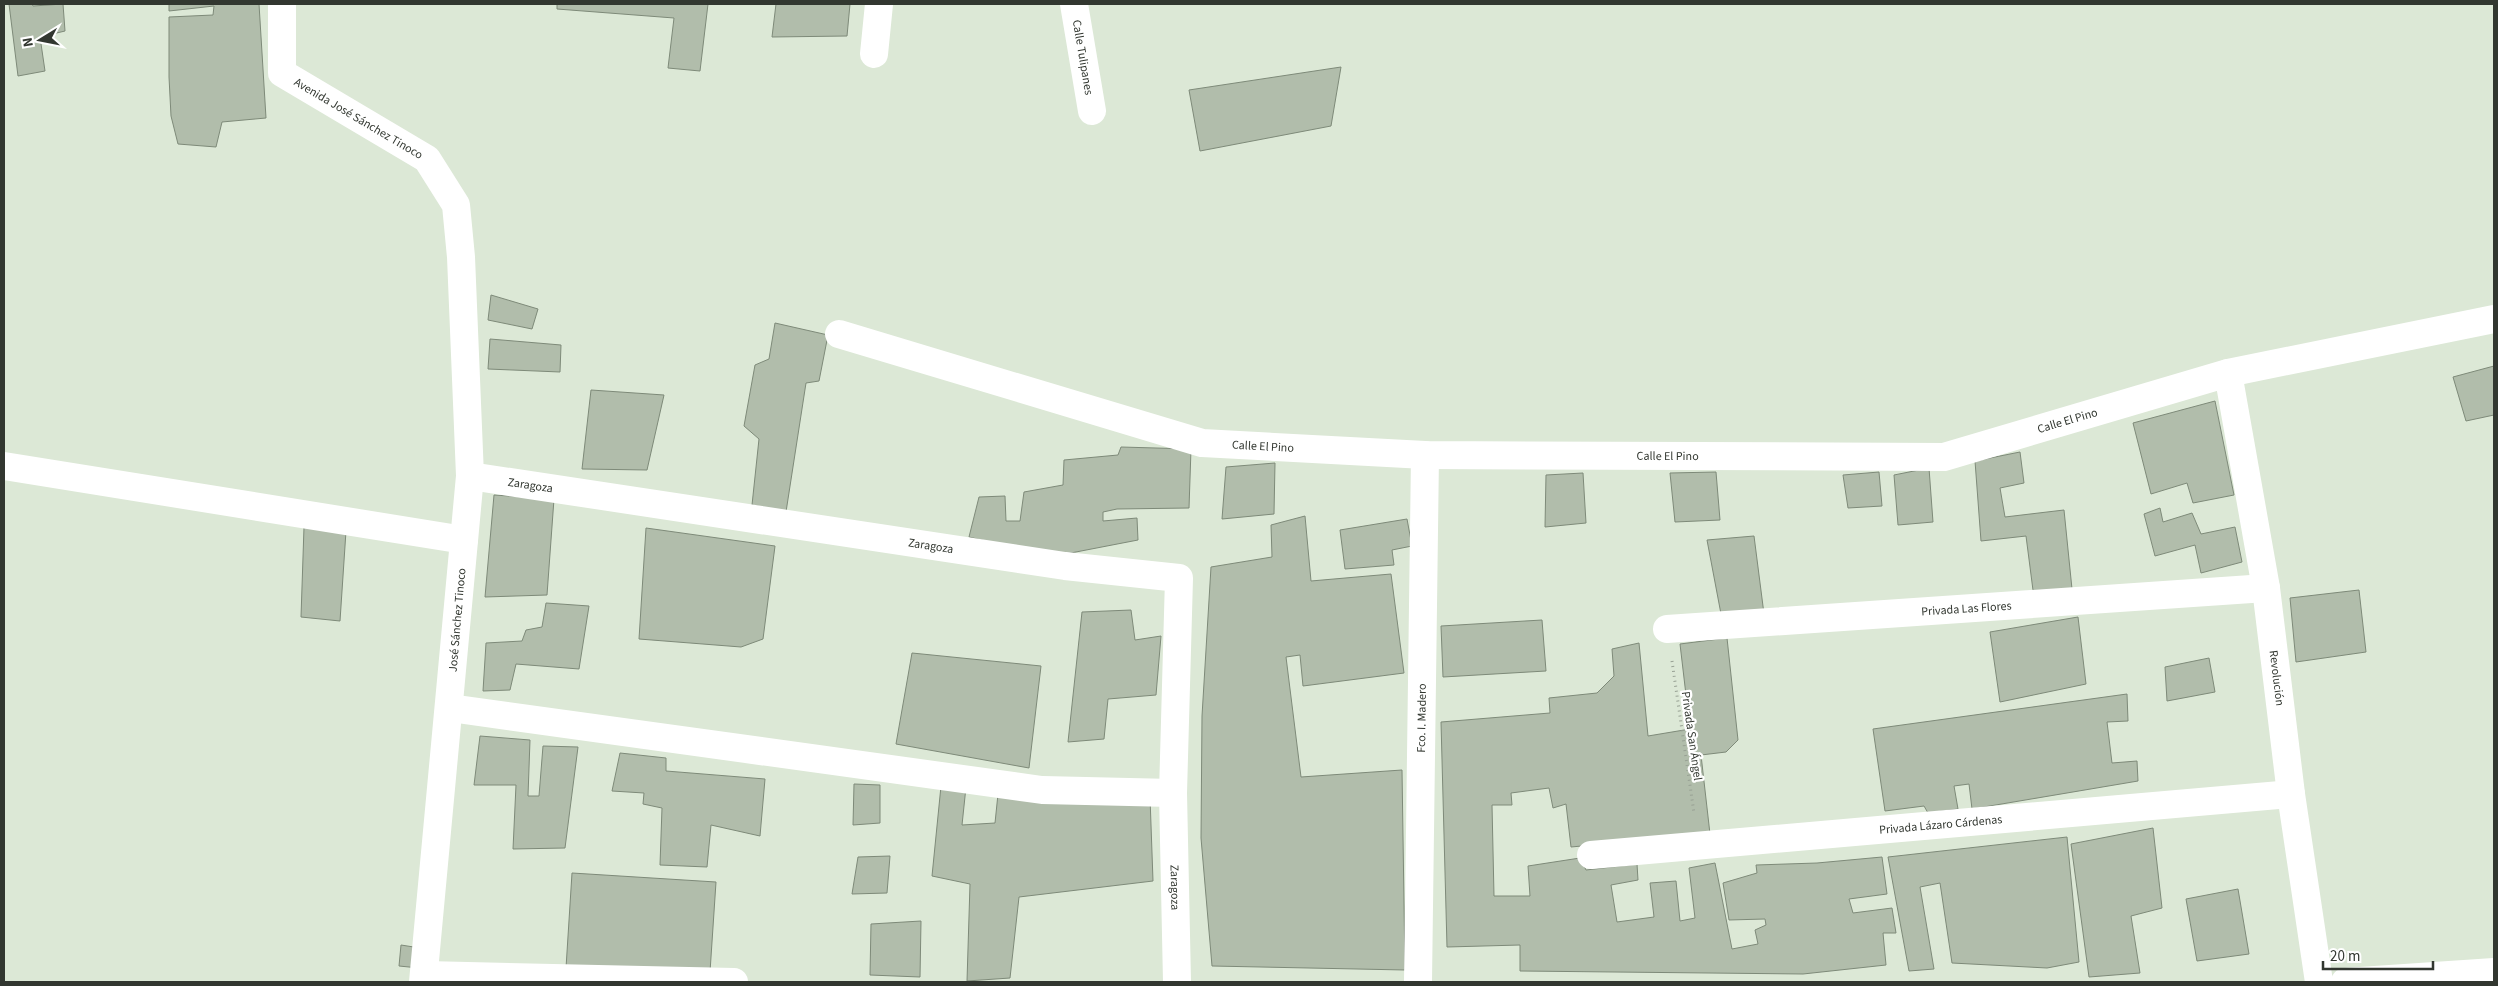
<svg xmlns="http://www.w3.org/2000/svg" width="2498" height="986" viewBox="0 0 2498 986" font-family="'Source Sans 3',sans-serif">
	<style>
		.building { fill: #b1bdab; stroke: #7e8a79 }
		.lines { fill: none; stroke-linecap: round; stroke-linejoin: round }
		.path { stroke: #98a194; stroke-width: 3; stroke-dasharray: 1 4; stroke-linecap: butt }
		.street { stroke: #fff; stroke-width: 28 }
		.labels { text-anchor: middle; stroke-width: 4.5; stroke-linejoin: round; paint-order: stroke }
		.street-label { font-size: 12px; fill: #323730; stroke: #fff }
	</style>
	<rect width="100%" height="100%" fill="#dce8d6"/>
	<!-- building -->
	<g class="building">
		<polygon points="9,4 32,4 33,6 63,4 65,31 40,37 45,71 18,76"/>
		<polygon points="169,4 259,4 266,118 222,122 216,147 178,144 171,116 169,77 169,17 213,15 214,6 169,11"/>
		<polygon points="557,4 708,4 700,71 668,68 674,18 557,9"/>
		<polygon points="776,4 850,4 847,36 772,37"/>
		<polygon points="1341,67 1331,126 1200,151 1189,90"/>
		<polygon points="491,295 538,309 532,329 488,320"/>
		<polygon points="775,323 828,335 819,381 806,383 786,512 752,505 759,439 744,426 755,365 769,359"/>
		<polygon points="490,339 561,345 560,372 488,369"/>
		<polygon points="2494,366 2494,415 2466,421 2453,377"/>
		<polygon points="591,390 664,395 647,470 582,469"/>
		<polygon points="2215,401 2234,495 2193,503 2187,483 2151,494 2133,423"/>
		<polygon points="1121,447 1191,449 1189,508 1117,509 1103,512 1103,521 1137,518 1138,540 1050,557 969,537 979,497 1005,496 1006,521 1020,521 1024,492 1063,485 1064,460 1118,455"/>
		<polygon points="2020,452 2024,483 2000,488 2005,517 2064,510 2072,589 2034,598 2026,536 1981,541 1975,461"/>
		<polygon points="1275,463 1274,514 1222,519 1226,467"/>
		<polygon points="1929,468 1933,522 1898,525 1894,475"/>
		<polygon points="1716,472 1720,520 1675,522 1670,473"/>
		<polygon points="1879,472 1882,506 1848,508 1843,475"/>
		<polygon points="1583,473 1586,523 1545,527 1546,475"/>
		<polygon points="494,495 554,499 547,595 485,597"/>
		<polygon points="2160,508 2163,522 2192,513 2201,534 2235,527 2242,562 2201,573 2195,545 2155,556 2144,514"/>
		<polygon points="1305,516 1311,581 1391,574 1404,673 1303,686 1300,655 1286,657 1301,777 1402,770 1405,970 1212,966 1201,838 1202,716 1211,567 1272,557 1271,525"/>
		<polygon points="1407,519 1412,546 1392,550 1394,565 1345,569 1340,530"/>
		<polygon points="304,527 346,531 340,621 301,617"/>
		<polygon points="646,528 775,546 763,639 741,647 639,639"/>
		<polygon points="1754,536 1764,614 1721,614 1707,540"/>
		<polygon points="2359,590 2366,652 2296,662 2290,598"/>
		<polygon points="546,603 589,606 579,669 516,664 510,690 483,691 486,643 522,641 526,630 542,627"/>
		<polygon points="1131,610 1135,640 1161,636 1156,695 1108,699 1104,739 1068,742 1082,612"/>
		<polygon points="2078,617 2086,684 2000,702 1990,632"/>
		<polygon points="1542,620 1546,671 1443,677 1441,626"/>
		<polygon points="1727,638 1738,740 1726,752 1701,755 1710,834 1571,847 1566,804 1553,808 1549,788 1511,793 1512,805 1492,805 1494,896 1530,896 1528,866 1580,858 1586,870 1637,864 1638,880 1611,885 1617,922 1654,917 1650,883 1676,881 1680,921 1695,918 1689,868 1715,863 1732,949 1758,944 1755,930 1766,925 1765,919 1729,920 1723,883 1757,873 1756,865 1817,863 1882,857 1887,894 1849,899 1853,913 1892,908 1896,933 1883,933 1886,965 1803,974 1520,971 1520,945 1447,947 1441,722 1550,713 1549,698 1597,693 1614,676 1612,649 1639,643 1648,736 1690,729 1680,644"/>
		<polygon points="912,653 1041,666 1029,768 896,744"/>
		<polygon points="2209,658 2215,692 2167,701 2165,667"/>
		<polygon points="2127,694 2128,721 2107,722 2112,763 2137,761 2138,781 1972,809 1969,784 1954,786 1958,809 1928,813 1924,806 1885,811 1873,729"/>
		<polygon points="480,736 530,740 528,796 539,796 543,746 578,747 565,848 513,849 516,785 474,785"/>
		<polygon points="620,753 666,758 666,771 765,779 760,836 711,825 707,867 660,865 662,808 643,804 644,793 612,791"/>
		<polygon points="854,784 880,785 880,823 853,825"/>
		<polygon points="941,786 966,787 962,825 995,823 998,794 1150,797 1153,881 1019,897 1010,978 967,981 970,884 932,876"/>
		<polygon points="2153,828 2162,908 2131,916 2140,973 2089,977 2071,844"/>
		<polygon points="2067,837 2079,962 2047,968 1952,963 1940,883 1920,887 1934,969 1909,971 1888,857"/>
		<polygon points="890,856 887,893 852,894 858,857"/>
		<polygon points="572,873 716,882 710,972 566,968"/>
		<polygon points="2238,889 2249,954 2197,961 2186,899"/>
		<polygon points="921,921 920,977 870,975 871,924"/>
		<polygon points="401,945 420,948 419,968 399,966"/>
	</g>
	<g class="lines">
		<!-- path -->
		<polyline class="path" points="1672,661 1694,813"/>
		<!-- street -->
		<g class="street">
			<path id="s1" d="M282,4v69l145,86 29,46 5,52 9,219 -47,506"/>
			<path id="s2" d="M1074,4l18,107"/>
			<polyline points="874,54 879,4"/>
			<path id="s3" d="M839,334l363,109 223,12 519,2 284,-84 266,-54"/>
			<path id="s4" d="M2228,373l38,215 25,206 28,188"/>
			<polyline points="4,466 464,540"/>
			<path id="s5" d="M470,476l595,90 114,12 -6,215 4,189"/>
			<path id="s6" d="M1667,629l599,-41"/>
			<polyline points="450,708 1042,790 1173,793"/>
			<path id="s7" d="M1591,855l700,-61"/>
			<polyline points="425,975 734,982"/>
			<path id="s8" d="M1418,982l7,-527"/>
			<polyline points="2345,982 2494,972"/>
		</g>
	</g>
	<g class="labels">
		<!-- street labels -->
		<g class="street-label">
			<text dy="4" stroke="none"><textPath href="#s2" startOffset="54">Calle Tulipanes</textPath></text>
			<text dy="4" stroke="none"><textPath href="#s1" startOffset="158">Avenida José Sánchez Tinoco</textPath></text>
			<text dy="4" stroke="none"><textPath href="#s3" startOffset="1250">Calle El Pino</textPath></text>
			<text dy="4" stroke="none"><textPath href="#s3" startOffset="440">Calle El Pino</textPath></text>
			<text dy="4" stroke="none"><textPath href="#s3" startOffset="845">Calle El Pino</textPath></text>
			<text dy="4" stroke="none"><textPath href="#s5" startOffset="61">Zaragoza</textPath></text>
			<text dy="4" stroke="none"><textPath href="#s5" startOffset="466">Zaragoza</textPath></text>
			<text dy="4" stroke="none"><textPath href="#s6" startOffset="300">Privada Las Flores</textPath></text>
			<text transform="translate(457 620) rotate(-85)" y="4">José Sánchez Tinoco</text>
			<text dy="4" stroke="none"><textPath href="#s4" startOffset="309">Revolución</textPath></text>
			<text dy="4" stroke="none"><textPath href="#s8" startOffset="264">Fco. I. Madero</textPath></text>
			<text transform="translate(1692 736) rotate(82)" y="4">Privada San Ángel</text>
			<text dy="4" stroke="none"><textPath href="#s7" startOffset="351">Privada Lázaro Cárdenas</textPath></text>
			<text dy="4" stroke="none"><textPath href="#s5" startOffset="1026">Zaragoza</textPath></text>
		</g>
	</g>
	<!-- border -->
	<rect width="2498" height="986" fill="none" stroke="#323730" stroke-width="10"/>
	<!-- north arrow -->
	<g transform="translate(40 40) rotate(260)" stroke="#ffffff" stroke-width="4" paint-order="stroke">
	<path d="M0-4L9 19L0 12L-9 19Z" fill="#323730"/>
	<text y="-8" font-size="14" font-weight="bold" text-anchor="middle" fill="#323730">N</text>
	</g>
	<!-- scale -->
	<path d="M2323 961v8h110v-8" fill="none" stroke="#323730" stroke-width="2.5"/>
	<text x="2330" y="961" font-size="15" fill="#323730" stroke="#ffffff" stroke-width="4" paint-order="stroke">20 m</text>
</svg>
